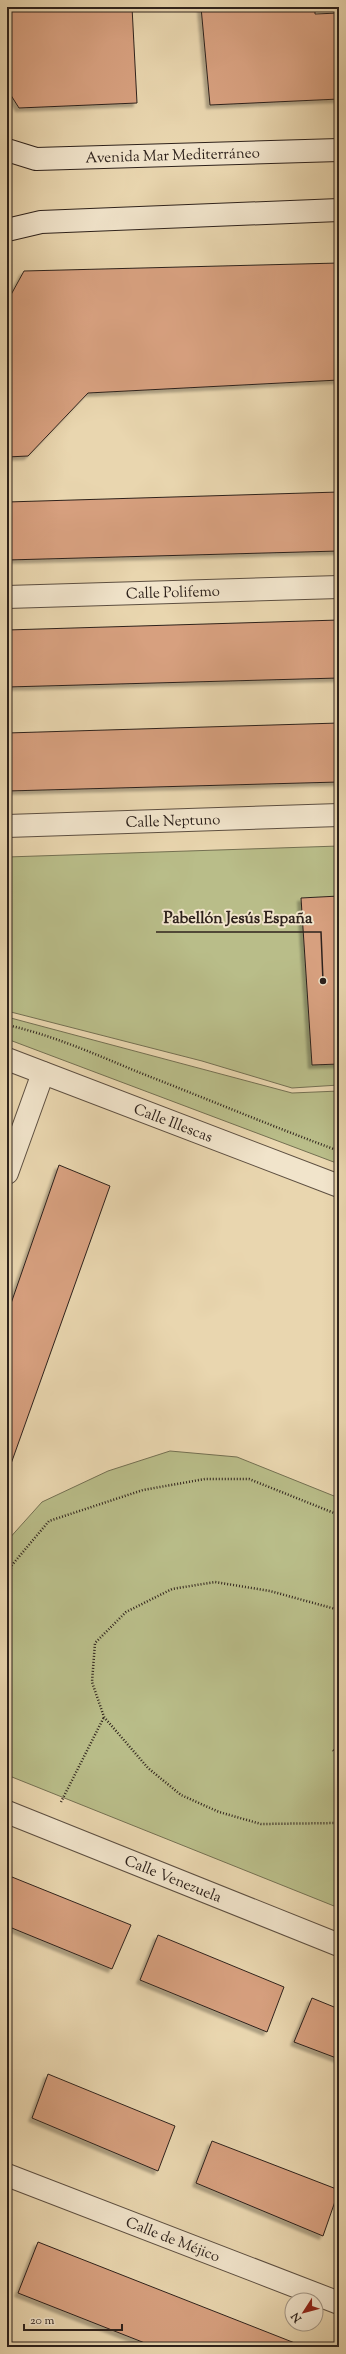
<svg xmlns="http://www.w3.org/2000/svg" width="346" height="2354" viewBox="0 0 346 2354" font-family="'Sorts Mill Goudy',serif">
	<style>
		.green { fill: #b9bd89; stroke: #747052 }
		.building { fill: #d7a07f; stroke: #2e221c; filter: url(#shadow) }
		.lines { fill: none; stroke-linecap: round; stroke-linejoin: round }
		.street-casing { stroke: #5d4f41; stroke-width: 24 }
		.secondary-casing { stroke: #2e221c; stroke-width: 24 }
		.path { stroke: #2e221c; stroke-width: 2.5; stroke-dasharray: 1 2; stroke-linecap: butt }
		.street { stroke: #f1e4cb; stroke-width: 22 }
		.secondary { stroke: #f1e4cb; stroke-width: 22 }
		.labels { text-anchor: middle; stroke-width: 4; stroke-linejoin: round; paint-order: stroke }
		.street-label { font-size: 15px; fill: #2e221c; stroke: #f1e4cb }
		.leader { fill: none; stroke: #2e221c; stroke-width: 1.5 }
		.callout-dot { fill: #2e221c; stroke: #f1e4cb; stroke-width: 1.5 }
		.callout-label { font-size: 16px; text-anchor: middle; font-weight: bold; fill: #2e221c; stroke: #f1e4cb; stroke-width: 4; stroke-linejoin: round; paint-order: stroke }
	</style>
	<defs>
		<filter id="shadow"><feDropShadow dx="-3.5" dy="3.5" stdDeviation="1" flood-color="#0004"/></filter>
	</defs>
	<rect width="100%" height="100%" fill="#e9d6af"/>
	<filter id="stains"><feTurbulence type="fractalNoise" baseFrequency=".005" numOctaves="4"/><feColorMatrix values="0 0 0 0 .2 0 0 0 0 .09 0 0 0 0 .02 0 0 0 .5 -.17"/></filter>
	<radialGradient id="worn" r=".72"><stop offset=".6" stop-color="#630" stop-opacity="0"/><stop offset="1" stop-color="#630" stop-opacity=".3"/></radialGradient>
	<!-- green -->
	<g class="green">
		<polygon points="339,846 339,1085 292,1088 202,1061 7,1011 7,857"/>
		<polygon points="7,1017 292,1093 339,1091 339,1164 7,1039"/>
		<polygon points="170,1451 237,1457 339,1498 339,1908 7,1775 7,1541 42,1502 108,1471"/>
	</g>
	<!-- building -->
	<g class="building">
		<polygon points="7,7 132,7 137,103 19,108 7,89"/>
		<polygon points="201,7 315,7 315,14 339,13 339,99 210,105"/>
		<polygon points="339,263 339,380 88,393 28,456 7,457 7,302 24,271"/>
		<polygon points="339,492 339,551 7,560 7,502"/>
		<polygon points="339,620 339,678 7,687 7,630"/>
		<polygon points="339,723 339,782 7,791 7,733"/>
		<polygon points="339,896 339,1064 312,1065 301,898"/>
		<polygon points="59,1165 110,1186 7,1475 7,1315"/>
		<polygon points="7,1875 131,1925 112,1969 7,1926"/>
		<polygon points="158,1935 284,1987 267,2032 140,1980"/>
		<polygon points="312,1998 339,2009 339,2059 294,2042"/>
		<polygon points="48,2074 175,2126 158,2171 32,2118"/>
		<polygon points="212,2141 339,2190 323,2236 196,2183"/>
		<polygon points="38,2242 305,2347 155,2347 18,2293"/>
	</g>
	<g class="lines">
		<!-- street casing -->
		<g class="street-casing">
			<g id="street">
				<path id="s1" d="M7,597l332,-10"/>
				<path id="s2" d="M7,826l332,-11"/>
				<path id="s3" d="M7,1059l332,127"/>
				<polyline points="7,1173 43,1073"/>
				<path id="s4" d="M7,1812l332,133"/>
				<path id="s5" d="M7,2175l332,128"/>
			</g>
		</g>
		<!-- secondary casing -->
		<g class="secondary-casing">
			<g id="secondary">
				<path id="s6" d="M7,150l29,9 303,-9"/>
				<polyline points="7,230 41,222 339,210"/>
			</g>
		</g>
		<!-- path -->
		<g class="path">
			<path d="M7,1025c45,10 88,29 131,47 67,26 133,54 201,79"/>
			<polyline points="7,1580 12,1565 49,1521 143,1490 205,1479 249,1479 339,1515"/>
			<polyline points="339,1610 270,1591 215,1582 172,1589 126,1612 95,1643 92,1682 104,1717 148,1768 181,1795 219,1812 261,1824 339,1823"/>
			<polyline points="333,1750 339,1756"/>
			<polyline points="61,1802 104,1717"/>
		</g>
		<!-- street -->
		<use href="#street" class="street"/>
		<!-- secondary -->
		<use href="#secondary" class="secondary"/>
	</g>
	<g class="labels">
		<!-- street labels -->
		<g class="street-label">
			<text dy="5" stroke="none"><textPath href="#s6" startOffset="167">Avenida Mar Mediterráneo</textPath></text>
			<text dy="5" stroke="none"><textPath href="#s1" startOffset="166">Calle Polifemo</textPath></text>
			<text dy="5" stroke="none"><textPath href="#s2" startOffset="166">Calle Neptuno</textPath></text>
			<text dy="5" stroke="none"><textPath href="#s3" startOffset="178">Calle Illescas</textPath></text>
			<text dy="5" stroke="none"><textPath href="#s4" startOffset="179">Calle Venezuela</textPath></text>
			<text dy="5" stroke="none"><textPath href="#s5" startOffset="178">Calle de Méjico</textPath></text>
		</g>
	</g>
	<!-- callouts -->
	<path class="leader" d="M323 981L321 932H156"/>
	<circle class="callout-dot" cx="323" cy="981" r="4"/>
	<g class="callout-label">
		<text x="238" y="923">Pabellón Jesús España</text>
	</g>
	<!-- margin -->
	<rect width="346" height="2354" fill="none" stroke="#e9d6af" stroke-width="24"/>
	<rect x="8" y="8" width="330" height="2338" fill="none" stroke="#2e221c" stroke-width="2"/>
	<rect x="12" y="12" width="322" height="2330" fill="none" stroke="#2e221c"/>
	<!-- north arrow -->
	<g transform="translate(304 2312) rotate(234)"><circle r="19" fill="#f1e4cb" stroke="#a39685"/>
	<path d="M0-3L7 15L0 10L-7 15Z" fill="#8f2418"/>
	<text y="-6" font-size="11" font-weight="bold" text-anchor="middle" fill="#2e221c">N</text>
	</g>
	<!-- scale -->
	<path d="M24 2324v6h98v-6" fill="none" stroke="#2e221c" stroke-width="2"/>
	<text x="30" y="2324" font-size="12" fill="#2e221c" stroke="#f1e4cb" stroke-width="3" paint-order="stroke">20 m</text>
	<rect width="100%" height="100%" filter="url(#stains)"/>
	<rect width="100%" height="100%" fill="url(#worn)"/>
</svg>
